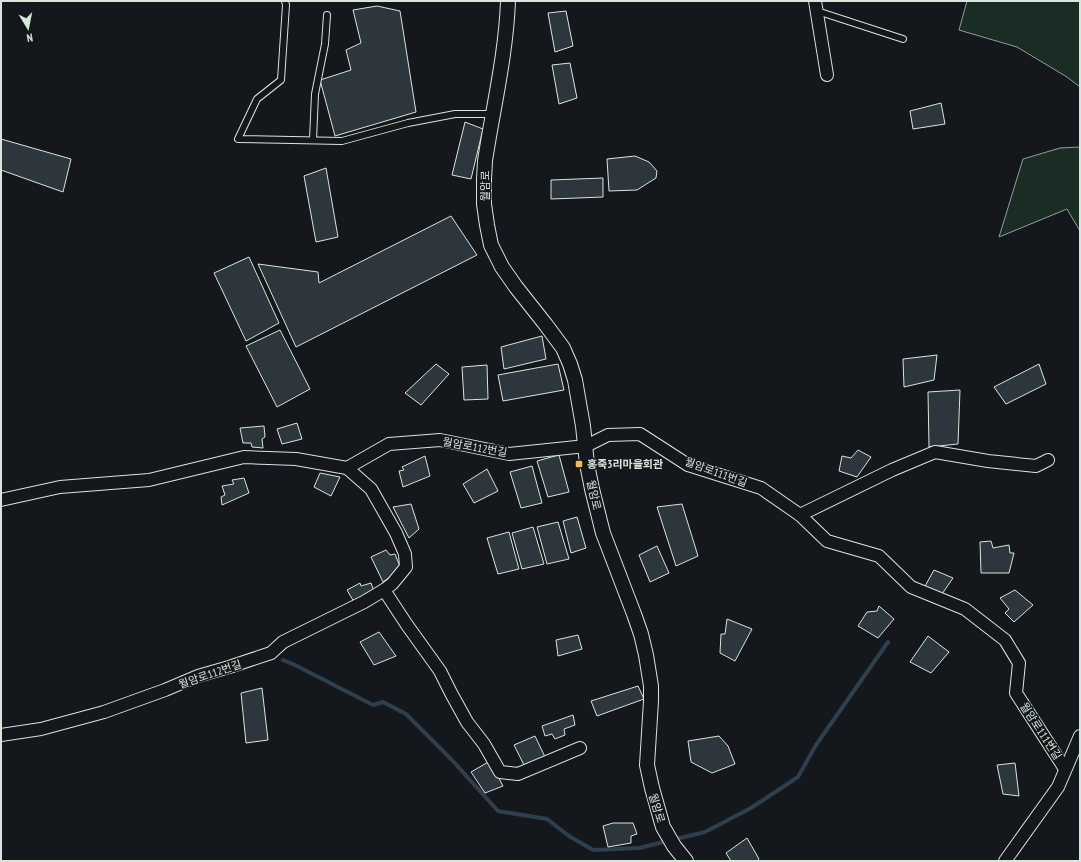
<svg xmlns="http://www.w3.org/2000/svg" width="1081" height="862" viewBox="0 0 1081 862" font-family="'PT Sans Narrow','Noto Sans KR',sans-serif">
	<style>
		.green { fill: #1a2d24; stroke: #939e99 }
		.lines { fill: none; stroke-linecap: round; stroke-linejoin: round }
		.stream { stroke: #2f3f4d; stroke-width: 4 }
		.building { fill: #2c363c; stroke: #d8e6dc }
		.service-casing { stroke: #d8e6dc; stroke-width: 8 }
		.minor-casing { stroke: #d8e6dc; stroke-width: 14 }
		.tertiary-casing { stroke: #d8e6dc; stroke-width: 16 }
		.service { stroke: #14181c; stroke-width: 6 }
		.minor { stroke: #14181c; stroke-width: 12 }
		.tertiary { stroke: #14181c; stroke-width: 14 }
		.poi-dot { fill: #ffb74d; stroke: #14181c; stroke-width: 1.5 }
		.labels { text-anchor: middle; stroke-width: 3; stroke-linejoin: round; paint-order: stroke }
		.street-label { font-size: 11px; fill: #d8e6dc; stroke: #14181c }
		.poi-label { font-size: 11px; font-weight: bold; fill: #d8e6dc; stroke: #14181c; text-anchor: start }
	</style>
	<rect width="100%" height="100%" fill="#14181c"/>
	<!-- green -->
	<g class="green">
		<polygon points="967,1 1080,1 1080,87 1067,77 1017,47 959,30"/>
		<polygon points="1080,147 1080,231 1067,209 999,237 1023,159 1060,148"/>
	</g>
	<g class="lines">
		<!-- stream -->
		<polyline class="stream" points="283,660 295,665 373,705 383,702 406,714 451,759 498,811 547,819 569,836 593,850 639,848 705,832 751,808 798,777 816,745 888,642"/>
	</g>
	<!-- building -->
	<g class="building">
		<polygon points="377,6 400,11 416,112 335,136 320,80 351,70 346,50 361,43 353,10"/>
		<polygon points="566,11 573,46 555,52 548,13"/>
		<polygon points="570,63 577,98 559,104 552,65"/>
		<polygon points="941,103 945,124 913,129 910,111"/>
		<polygon points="465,122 483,129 471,179 452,175"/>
		<polygon points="1,139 71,159 63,192 1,170"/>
		<polygon points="635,156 649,162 657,171 656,178 637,190 609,191 607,159"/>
		<polygon points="326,168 338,237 316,242 304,176"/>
		<polygon points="603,178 603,197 551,199 551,180"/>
		<polygon points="451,216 477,255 296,347 258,264 318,272 319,283"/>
		<polygon points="249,257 279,323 246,341 214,273"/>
		<polygon points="280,330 310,389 277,407 246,346"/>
		<polygon points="542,336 546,359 504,369 501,347"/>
		<polygon points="937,355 934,380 904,387 903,359"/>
		<polygon points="436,364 449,374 421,405 405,393"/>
		<polygon points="558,364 564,390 503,401 498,375"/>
		<polygon points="1039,364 1046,384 1006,404 994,387"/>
		<polygon points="487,365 488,399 464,400 462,367"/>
		<polygon points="960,390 958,444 929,447 928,392"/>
		<polygon points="297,423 302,439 282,444 277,429"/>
		<polygon points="264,426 265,437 262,439 263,448 252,447 251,443 243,443 240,428"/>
		<polygon points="858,450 871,457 857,477 839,471 842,456 851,458"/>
		<polygon points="559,455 569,492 548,497 537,461"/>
		<polygon points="425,456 430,476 403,487 399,471 404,470 402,467"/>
		<polygon points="532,466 542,503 521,508 510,472"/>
		<polygon points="487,469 498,491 474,503 463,484"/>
		<polygon points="320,473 340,477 331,496 314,487"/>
		<polygon points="244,478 249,493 222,505 221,497 225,495 222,486 234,484 232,480"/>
		<polygon points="411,504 419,529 409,538 393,507"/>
		<polygon points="682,504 698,556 676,566 657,507"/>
		<polygon points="577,517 586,548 571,553 563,521"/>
		<polygon points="558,522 569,559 547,564 537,527"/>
		<polygon points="533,527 544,564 522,569 512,533"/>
		<polygon points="509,532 519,569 498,574 487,538"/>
		<polygon points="991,541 993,548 1009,545 1010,553 1014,553 1009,573 981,573 980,542"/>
		<polygon points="657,546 669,573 650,582 639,555"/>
		<polygon points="386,550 390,555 395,554 401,569 383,582 371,557"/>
		<polygon points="934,570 953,578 942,594 924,588"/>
		<polygon points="360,583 361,586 371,583 374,591 354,602 347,590"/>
		<polygon points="1015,590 1033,605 1014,622 1005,613 1009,609 1000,598"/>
		<polygon points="879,606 894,619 878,638 858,626 867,612 877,611"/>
		<polygon points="727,619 752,629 735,661 720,653 721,634 725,634"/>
		<polygon points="379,632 396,656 374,665 360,642"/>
		<polygon points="578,635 582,649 558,656 556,640"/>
		<polygon points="928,636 949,652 931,673 910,662"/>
		<polygon points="638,686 644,699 597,716 591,701"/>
		<polygon points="262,688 268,740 246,743 241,693"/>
		<polygon points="573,715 575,725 564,729 565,735 555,739 552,734 545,736 542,726"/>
		<polygon points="535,736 545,757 525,767 514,745"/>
		<polygon points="719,736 728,746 735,764 712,773 691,762 688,741"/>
		<polygon points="490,761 503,786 485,793 471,772"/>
		<polygon points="1015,763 1019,796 1003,794 997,765"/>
		<polygon points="613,823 633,823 637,834 631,836 631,843 608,847 603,826"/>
		<polygon points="747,838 759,859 757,861 731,861 726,853"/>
	</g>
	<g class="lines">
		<!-- service casing -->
		<g class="service-casing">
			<g id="service">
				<polyline points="285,1 286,5 281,80 257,99 238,139 342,141 408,123 455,114 493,114"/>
				<polyline points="817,11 903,39"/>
				<polyline points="313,140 315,94 325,44 327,15"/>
			</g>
		</g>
		<!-- minor casing -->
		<g class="minor-casing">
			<g id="minor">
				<polyline points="815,1 827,75"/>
				<polyline points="1,500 60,487 149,480 244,457 296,459 347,468 389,444 440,440 509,454 586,446 608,435 640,434 688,465 761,488 800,515 827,541 879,556 911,587 965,609 1005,640 1019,663 1016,693 1065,769"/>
				<polyline points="800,515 892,470 935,452 988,461 1036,466 1048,460"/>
				<polyline points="384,590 407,625 440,671 451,693 467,722 484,744 500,772 518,774 580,748"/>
				<polyline points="1,735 41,729 104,712 165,690 198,676 229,667 271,653 283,642 364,602 384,590 392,584 406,567 405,554 396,533 371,489 347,468"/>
				<polyline points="1005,861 1058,787 1080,736"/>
			</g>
		</g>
		<!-- tertiary casing -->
		<g class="tertiary-casing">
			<path id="tertiary" d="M508,1c-2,54 -15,107 -23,160l-1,18v25l3,21 4,20 11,22 14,20 30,38 17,23 7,16 5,16 8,46 4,38 5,25 11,44 31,81 7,20 5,21 5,31v15l-4,64 5,23 11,39 11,19 12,15"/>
		</g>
		<!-- service -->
		<use href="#service" class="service"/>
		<!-- minor -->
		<use href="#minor" class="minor"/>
		<!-- tertiary -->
		<use href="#tertiary" class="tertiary"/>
	</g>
	<!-- markers -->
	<rect class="poi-dot" x="575" y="460" width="8" height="8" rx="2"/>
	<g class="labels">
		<!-- street labels -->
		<g class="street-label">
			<text transform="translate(485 186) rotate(-90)" y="4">월암로</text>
			<text transform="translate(475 447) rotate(10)" y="4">월암로112번길</text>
			<text transform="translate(716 472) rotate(20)" y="4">월암로111번길</text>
			<text transform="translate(594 495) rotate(77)" y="4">월암로</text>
			<text transform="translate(210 674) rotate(-19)" y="4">월암로112번길</text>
			<text transform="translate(1041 731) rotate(57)" y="4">월암로111번길</text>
			<text transform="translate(657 808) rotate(73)" y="4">월암로</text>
		</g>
		<!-- poi labels -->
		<g class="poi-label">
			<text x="587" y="468">홍죽3리마을회관</text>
		</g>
	</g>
	<!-- border -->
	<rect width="1081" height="862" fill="none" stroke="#d8e6dc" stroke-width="4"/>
	<!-- north arrow -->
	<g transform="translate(28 28) rotate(170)" stroke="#14181c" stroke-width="3" paint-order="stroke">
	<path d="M0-3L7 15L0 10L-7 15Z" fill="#d8e6dc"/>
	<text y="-6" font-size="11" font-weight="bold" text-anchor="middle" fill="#d8e6dc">N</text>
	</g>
</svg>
